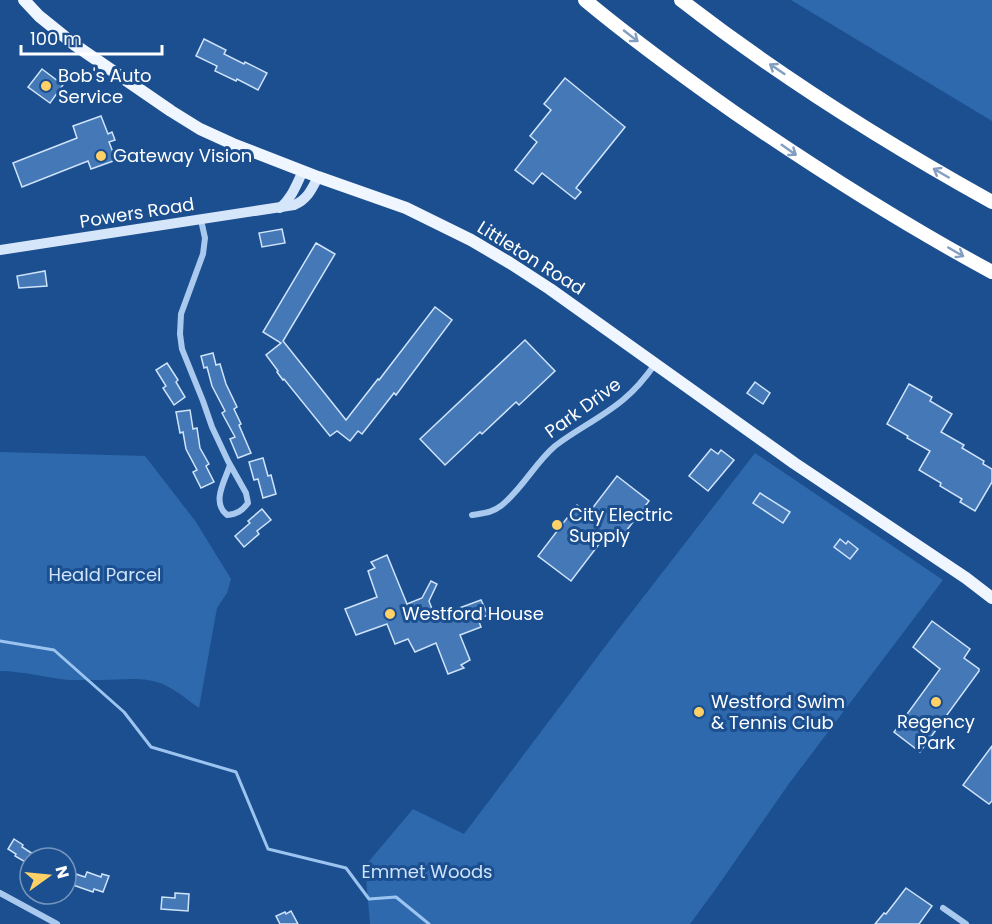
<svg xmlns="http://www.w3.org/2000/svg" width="992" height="924" viewBox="0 0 992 924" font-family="Poppins,sans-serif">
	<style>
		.green { fill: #2e69ad }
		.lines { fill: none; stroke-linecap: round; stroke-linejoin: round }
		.stream { stroke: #9cc4f0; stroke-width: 3 }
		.building { fill: #4478b7; stroke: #cfe3fa; stroke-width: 1.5 }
		.minor { stroke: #a9c9ee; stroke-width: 6 }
		.secondary { stroke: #d6e6fa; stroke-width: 10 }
		.primary { stroke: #f0f6ff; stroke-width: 12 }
		.motorway { stroke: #fff; stroke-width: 14 }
		.oneway { stroke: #829ec1 }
		.poi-dot { fill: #ffd166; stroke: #1b4f8f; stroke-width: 2 }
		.labels { text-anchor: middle; stroke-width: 6; stroke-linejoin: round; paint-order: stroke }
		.poi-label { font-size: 18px; fill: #fff; stroke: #1b4f8f; text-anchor: start }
		.street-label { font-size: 18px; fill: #fff; stroke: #1b4f8f }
		.park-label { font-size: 18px; fill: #cfe3fa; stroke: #1b4f8f }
	</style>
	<rect width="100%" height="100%" fill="#1b4f8f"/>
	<!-- green -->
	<g class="green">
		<polygon points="791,0 992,0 992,121"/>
		<path d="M0,452l145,4 51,66 35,57 -4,14 -10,15 -18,100c-11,-8 -22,-17 -34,-23 -21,-9 -42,-5 -64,-5 -11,0 -22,0 -32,0 -23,-2 -46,-9 -69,-9z"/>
		<polygon points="755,453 943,580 788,785 715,890 690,924 370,924 365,866 413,809 464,834 610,640"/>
	</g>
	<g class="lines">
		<!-- stream -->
		<polyline class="stream" points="0,641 54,650 124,712 151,747 236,772 268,849 346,868 369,899 396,897 429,924"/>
	</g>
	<!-- building -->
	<g class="building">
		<polygon points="204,39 226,50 224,54 244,64 245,62 267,73 258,90 237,79 236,81 215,71 217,66 196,56"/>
		<polygon points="42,69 63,85 50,103 28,87"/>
		<polygon points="565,78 625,127 576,188 581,192 575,199 542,173 533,184 515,170 537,142 530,136 551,110 544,104"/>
		<polygon points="101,116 108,134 112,132 115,140 109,142 116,160 91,169 88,161 22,187 13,163 77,138 73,126"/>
		<polygon points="282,229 285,243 262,247 259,233"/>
		<polygon points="316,243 335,254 283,341 346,420 378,379 379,380 435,307 452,320 396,395 394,393 362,434 358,431 350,441 337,431 330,436 284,379 283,380 277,372 278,371 266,355 281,343 263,332"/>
		<polygon points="45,271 47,286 19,288 17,276"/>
		<polygon points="525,340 555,371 519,405 516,402 482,434 480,432 445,465 420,439"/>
		<polygon points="213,353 216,365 220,364 226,384 237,407 234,409 241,424 239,425 251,453 238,458 230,439 235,437 222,413 225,411 212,386 207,367 204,368 201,356"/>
		<polygon points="167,363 178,380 176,382 185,397 174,405 163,388 166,386 156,370"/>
		<polygon points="755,382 770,393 763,404 747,393"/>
		<polygon points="909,384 932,397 930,401 952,414 941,432 964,445 962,448 984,461 983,464 992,469 992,482 975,511 960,502 962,499 940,486 941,483 919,470 930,451 907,438 908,436 887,424"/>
		<polygon points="190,410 193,429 197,428 200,448 209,464 206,466 214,482 201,488 193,472 197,470 186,449 183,432 180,433 176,412"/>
		<polygon points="711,449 718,454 721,450 734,460 708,491 689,476"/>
		<polygon points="263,458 268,476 271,475 276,494 263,498 258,479 254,480 249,462"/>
		<polygon points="617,476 649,501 620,539 609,531 571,581 538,556 577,505 588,514"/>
		<polygon points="760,493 790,512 783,523 753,503"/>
		<polygon points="262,509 271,520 257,531 259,534 244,547 235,536 250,523 248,521"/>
		<polygon points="840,539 846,544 848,541 858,549 850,559 834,547"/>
		<polygon points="387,555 407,604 422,598 431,581 437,584 429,601 435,617 481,600 488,615 478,619 481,627 460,635 470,660 461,665 464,668 448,674 436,643 415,652 408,639 395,644 387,624 356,635 345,609 377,597 368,571 375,568 371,562"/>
		<polygon points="932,621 970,649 964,658 979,669 979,671 920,752 894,732 940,669 913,647"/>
		<polygon points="992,746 992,801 989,804 963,785"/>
		<polygon points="14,839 23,845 22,847 33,854 27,863 15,856 16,854 8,849"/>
		<polygon points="87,872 101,877 102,874 109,876 103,892 94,889 93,892 73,885 76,874 85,877"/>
		<polygon points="906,888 932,906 919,924 875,924 884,913 886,914 893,905"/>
		<polygon points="175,893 189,894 188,911 161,909 162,897 175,898"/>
		<polygon points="291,911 298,924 280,924 276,916 285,912 286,914"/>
	</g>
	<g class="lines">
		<!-- minor -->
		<g class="minor">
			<path d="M201,220l4,18 -2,16 -22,60 -1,20 2,15 21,52 9,26 16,34 18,32 2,10c-6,8 -11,11 -21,12 -16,-13 -2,-34 3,-50"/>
			<path d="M472,515c12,-2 20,-2 30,-10 21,-17 33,-42 53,-59 22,-17 48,-29 69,-47 12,-10 22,-22 31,-35"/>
			<polyline points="0,893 57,924"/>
			<polyline points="943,908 966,924"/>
		</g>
		<!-- secondary -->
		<g class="secondary">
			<path d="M280,208c12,-10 16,-23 23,-37"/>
			<path d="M0,250l294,-45c13,-5 18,-16 24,-28"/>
		</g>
		<!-- primary -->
		<polyline class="primary" points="24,0 39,16 75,45 171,111 200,129 233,144 318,177 406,208 471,240 510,263 550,289 794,463 966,578 992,598"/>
		<!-- motorway -->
		<g class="motorway">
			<path d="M585,0c48,40 99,77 150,113 83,57 168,111 257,159"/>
			<path d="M681,0c98,76 203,142 311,202"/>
		</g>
	</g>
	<!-- one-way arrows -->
	<defs><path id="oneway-shaft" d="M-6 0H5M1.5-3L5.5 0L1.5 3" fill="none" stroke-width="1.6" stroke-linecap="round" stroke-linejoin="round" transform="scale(1.5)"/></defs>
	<g class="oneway">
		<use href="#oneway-shaft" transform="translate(631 36) rotate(38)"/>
		<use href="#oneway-shaft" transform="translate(777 69) rotate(-146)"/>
		<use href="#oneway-shaft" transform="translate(789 150) rotate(35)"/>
		<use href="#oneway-shaft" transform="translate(941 173) rotate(-150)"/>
		<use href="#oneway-shaft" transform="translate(956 252) rotate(30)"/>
	</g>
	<!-- markers -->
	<g class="poi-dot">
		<circle cx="46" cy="86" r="6"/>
		<circle cx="101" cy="156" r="6"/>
		<circle cx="557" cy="525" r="6"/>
		<circle cx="390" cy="614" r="6"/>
		<circle cx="936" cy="702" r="6"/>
		<circle cx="699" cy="712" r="6"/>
	</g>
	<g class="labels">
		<!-- poi labels -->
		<g class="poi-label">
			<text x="58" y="82">Bob's Auto<tspan x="58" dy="21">Service</tspan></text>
			<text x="113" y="162">Gateway Vision</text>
			<text x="569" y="521">City Electric<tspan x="569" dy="21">Supply</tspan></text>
			<text x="402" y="620">Westford House</text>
			<text x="711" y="708">Westford Swim<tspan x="711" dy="21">&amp; Tennis Club</tspan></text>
			<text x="936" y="728" text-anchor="middle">Regency<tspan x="936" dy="21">Park</tspan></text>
		</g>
		<!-- street labels -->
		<g class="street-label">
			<text transform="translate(137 213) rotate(-9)" y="6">Powers Road</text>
			<text transform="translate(531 258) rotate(32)" y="6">Littleton Road</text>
			<text transform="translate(583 408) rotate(-36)" y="6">Park Drive</text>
		</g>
		<!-- park labels -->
		<g class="park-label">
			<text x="105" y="581">Heald Parcel</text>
			<text x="427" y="878">Emmet Woods</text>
		</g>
	</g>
	<!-- north arrow -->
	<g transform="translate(48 876) rotate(75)"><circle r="28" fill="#1b4f8f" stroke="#7695bc" stroke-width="1.5"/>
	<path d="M0-4.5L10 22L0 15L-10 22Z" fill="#ffd166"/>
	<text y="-9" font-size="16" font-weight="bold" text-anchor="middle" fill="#ffffff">N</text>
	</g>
	<!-- scale -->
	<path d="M21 45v9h141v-9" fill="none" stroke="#ffffff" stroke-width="3"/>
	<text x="30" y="45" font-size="18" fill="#ffffff" stroke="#1b4f8f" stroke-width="4.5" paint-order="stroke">100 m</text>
</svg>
